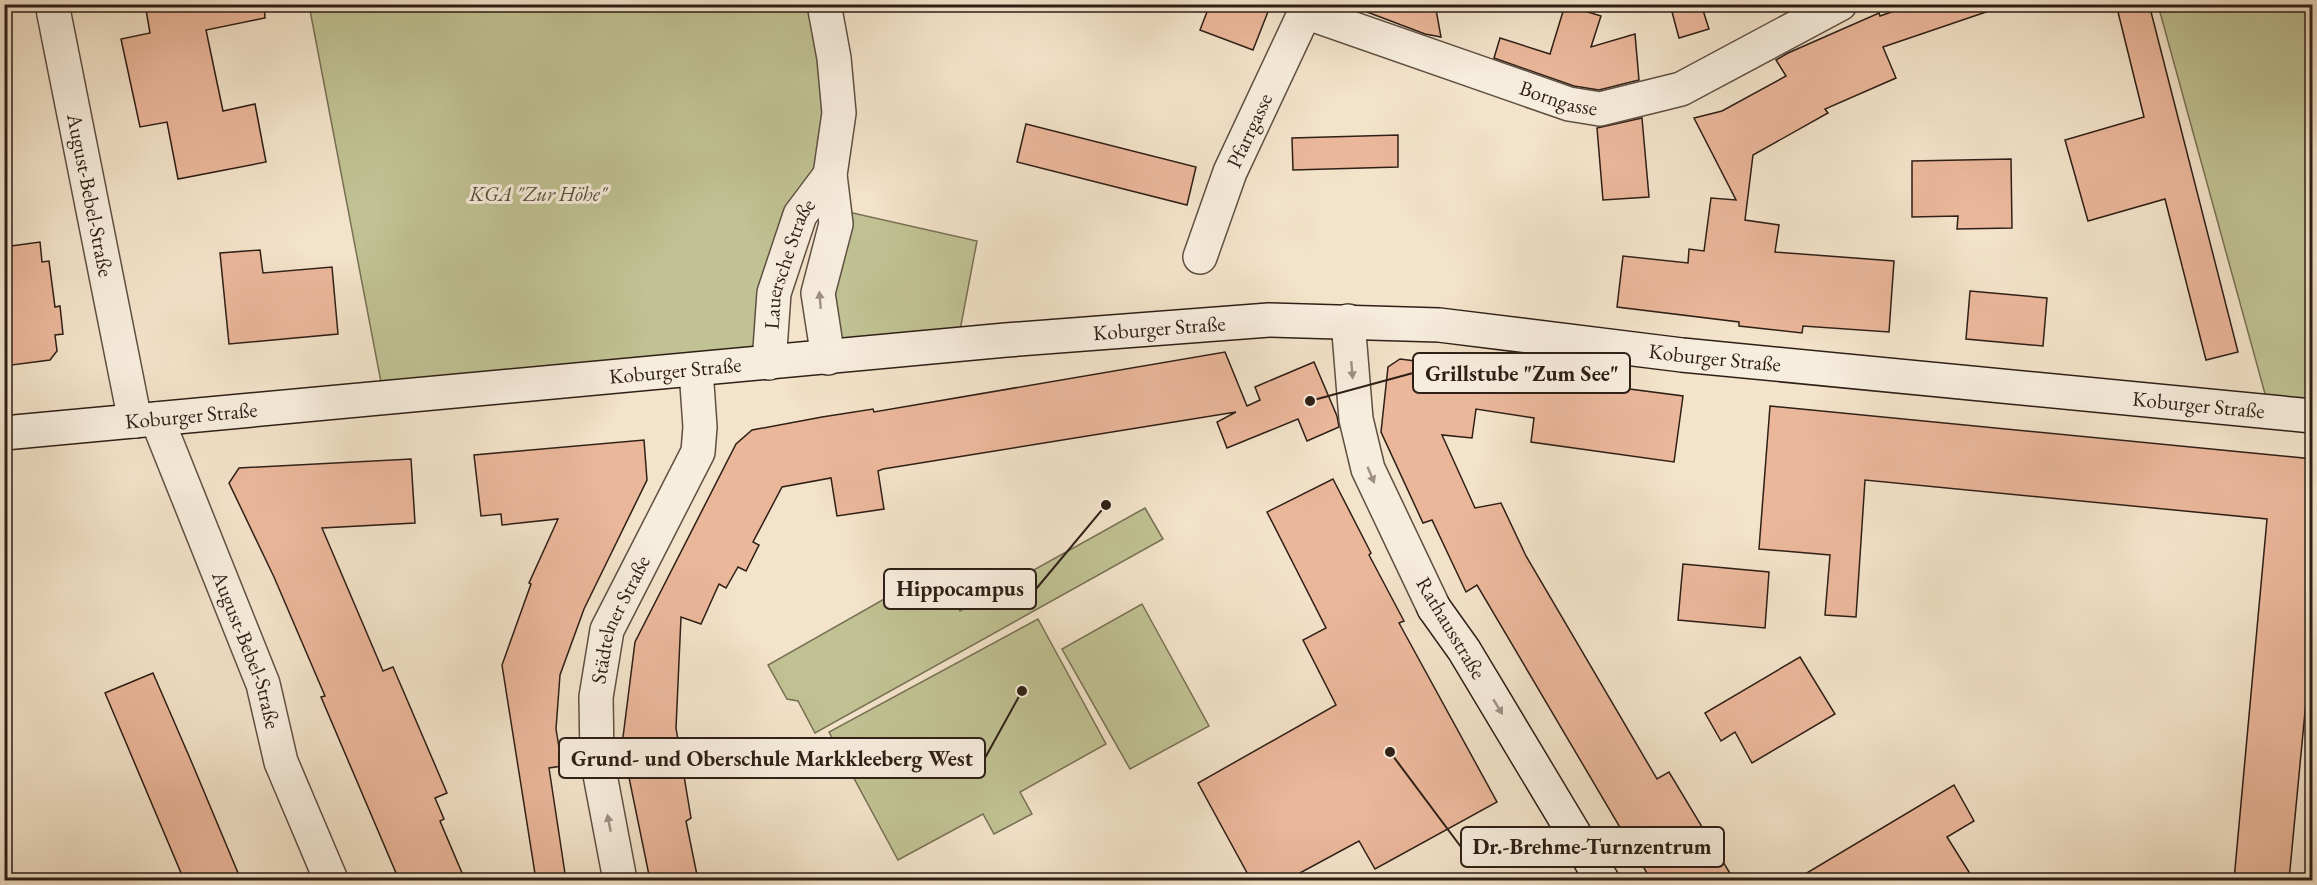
<svg xmlns="http://www.w3.org/2000/svg" width="2317" height="885" viewBox="0 0 2317 885" font-family="'EB Garamond',serif">
	<style>
		.green { fill: #c0c293; stroke: #777054; stroke-width: 1.5 }
		.building { fill: #ebb79b; stroke: #2e1f16; stroke-width: 1.5 }
		.lines { fill: none; stroke-linecap: round; stroke-linejoin: round }
		.street-casing { stroke: #5f5043; stroke-width: 36 }
		.secondary-casing { stroke: #2e1f16; stroke-width: 36 }
		.street { stroke: #f7eddd; stroke-width: 33 }
		.secondary { stroke: #f7eddd; stroke-width: 33 }
		.oneway { fill: #9d9083 }
		.labels { text-anchor: middle; stroke-width: 6; stroke-linejoin: round; paint-order: stroke }
		.street-label { font-size: 21px; fill: #2e1f16; stroke: #f7eddd }
		.park-label { font-size: 21px; font-style: italic; fill: #5a503c; stroke: #f7eddd }
		.leader { fill: none; stroke: #2e1f16; stroke-width: 2 }
		.callout-dot { fill: #2e1f16; stroke: #f7eddd; stroke-width: 2 }
		.callout { fill: #f7eddd; stroke: #2e1f16; stroke-width: 2 }
		.callout-label { font-size: 22px; text-anchor: middle; font-weight: bold; fill: #2e1f16 }
	</style>
	<rect width="100%" height="100%" fill="#f3e3ca"/>
	<filter id="stains"><feTurbulence type="fractalNoise" baseFrequency=".00333" numOctaves="4"/><feColorMatrix values="0 0 0 0 .2 0 0 0 0 .09 0 0 0 0 .02 0 0 0 .5 -.17"/></filter>
	<radialGradient id="worn" r=".72"><stop offset=".6" stop-color="#630" stop-opacity="0"/><stop offset="1" stop-color="#630" stop-opacity=".3"/></radialGradient>
	<!-- green -->
	<g class="green">
		<polygon points="309,5 824,5 839,113 800,215 769,363 384,398"/>
		<polygon points="2158,5 2312,5 2312,416 2270,412"/>
		<polygon points="835,209 977,241 957,346 828,358"/>
		<polygon points="1145,508 1163,539 815,733 798,701 787,699 768,665 937,569 960,611"/>
		<polygon points="1142,604 1209,726 1130,769 1062,649"/>
		<polygon points="1038,619 1106,744 1020,792 1032,814 994,834 983,814 898,860 829,732"/>
	</g>
	<!-- building -->
	<g class="building">
		<polygon points="145,4 264,4 265,18 206,30 223,111 255,104 266,162 178,179 167,122 140,127 121,39 150,33"/>
		<polygon points="1210,4 1271,4 1253,50 1200,30"/>
		<polygon points="1346,4 1435,4 1441,37 1425,34"/>
		<polygon points="1701,4 1709,29 1679,38 1672,12"/>
		<polygon points="1914,4 1994,4 1995,9 1883,47 1896,78 1825,109 1828,113 1753,155 1745,220 1779,225 1775,252 1894,261 1889,332 1803,326 1802,333 1739,326 1739,322 1617,307 1623,256 1688,263 1689,249 1704,251 1711,198 1736,200 1694,118 1722,111 1786,76 1776,60 1788,53 1879,13 1880,16"/>
		<polygon points="2116,4 2149,4 2238,352 2206,360 2165,199 2088,221 2065,140 2144,117"/>
		<polygon points="1565,5 1601,16 1591,47 1635,34 1639,80 1599,90 1574,86 1494,58 1500,38 1550,54"/>
		<polygon points="1642,118 1649,197 1603,200 1597,128"/>
		<polygon points="1026,124 1196,167 1187,205 1017,162"/>
		<polygon points="1398,135 1398,167 1293,170 1292,138"/>
		<polygon points="2011,159 2012,228 1957,229 1958,216 1912,217 1912,161"/>
		<polygon points="40,242 42,262 49,261 55,307 60,306 63,334 55,335 57,351 50,360 4,366 4,247"/>
		<polygon points="260,250 263,273 332,267 338,334 229,344 220,253"/>
		<polygon points="1970,291 2047,298 2043,346 1966,339"/>
		<polygon points="1225,352 1247,406 1260,400 1255,387 1314,362 1337,416 1339,427 1307,441 1298,419 1227,448 1217,422 1236,412 883,469 878,471 884,509 837,516 831,478 782,487 753,542 759,545 746,571 738,567 726,588 719,584 701,624 681,617 676,728 691,818 686,821 698,880 650,880 624,753 621,753 635,642 736,444 752,430 822,417 873,409 874,412"/>
		<polygon points="1400,359 1683,396 1674,462 1531,442 1534,418 1476,409 1472,438 1442,435 1475,508 1501,503 1526,556 1657,779 1669,772 1734,880 1651,880 1477,585 1466,592 1432,520 1423,523 1381,432 1388,367"/>
		<polygon points="1770,406 2313,459 2313,628 2289,880 2234,880 2267,519 1865,480 1856,617 1825,615 1830,555 1759,549"/>
		<polygon points="644,440 647,480 584,609 560,675 556,729 562,766 549,768 566,880 536,880 502,665 531,584 529,583 558,519 502,525 501,514 481,516 474,455"/>
		<polygon points="411,459 415,523 322,528 383,671 393,667 447,793 435,798 444,819 440,821 465,880 399,880 321,697 325,696 274,577 229,483 239,468"/>
		<polygon points="1333,479 1371,553 1369,555 1404,621 1399,623 1497,802 1375,869 1359,841 1287,880 1251,880 1198,783 1336,705 1303,640 1326,628 1267,512"/>
		<polygon points="1683,564 1769,572 1765,628 1678,620"/>
		<polygon points="1800,657 1835,714 1752,763 1735,732 1721,741 1705,713"/>
		<polygon points="153,673 192,763 241,880 184,880 105,693"/>
		<polygon points="1954,785 1974,821 1947,837 1974,880 1795,880"/>
	</g>
	<g class="lines">
		<!-- street casing -->
		<g class="street-casing">
			<g id="street">
				<path id="s1" d="M52,4l83,417"/>
				<polyline points="824,4 834,58 839,113 830,175 836,224 818,293 828,358"/>
				<path id="s2" d="M1305,12l264,92 31,5 81,-20 159,-85"/>
				<path id="s3" d="M1200,257l30,-85 75,-160 1,-8"/>
				<polyline points="1348,321 1356,419 1368,469 1434,608"/>
				<path id="s4" d="M769,363l5,-70 26,-78 30,-40"/>
				<path id="s5" d="M157,419l106,265 18,78 50,118"/>
				<path id="s6" d="M620,880l-23,-121 -1,-62 11,-67 91,-178 2,-25 -4,-57"/>
			</g>
		</g>
		<!-- secondary casing -->
		<g class="secondary-casing">
			<g id="secondary">
				<path id="s7" d="M4,433l1002,-93 263,-20 170,5 243,30 630,61"/>
				<polyline points="1434,608 1464,650 1602,880"/>
			</g>
		</g>
		<!-- street -->
		<use href="#street" class="street"/>
		<!-- secondary -->
		<use href="#secondary" class="secondary"/>
	</g>
	<!-- one-way arrows -->
	<defs><path id="oneway-solid" d="M-6-.8H1V-3.2L6.5 0L1 3.2V.8H-6Z" transform="scale(1.5)"/></defs>
	<g class="oneway">
		<use href="#oneway-solid" transform="translate(820 300) rotate(-95)"/>
		<use href="#oneway-solid" transform="translate(1352 370) rotate(85)"/>
		<use href="#oneway-solid" transform="translate(1371 475) rotate(67)"/>
		<use href="#oneway-solid" transform="translate(1498 707) rotate(59)"/>
		<use href="#oneway-solid" transform="translate(609 823) rotate(-101)"/>
	</g>
	<g class="labels">
		<!-- street labels -->
		<g class="street-label">
			<text dy="7" stroke="none"><textPath href="#s2" startOffset="268">Borngasse</textPath></text>
			<text dy="7" stroke="none"><textPath href="#s3" startOffset="136">Pfarrgasse</textPath></text>
			<text dy="7" stroke="none"><textPath href="#s1" startOffset="195">August-Bebel-Straße</textPath></text>
			<text dy="7" stroke="none"><textPath href="#s4" startOffset="102">Lauersche Straße</textPath></text>
			<text dy="7" stroke="none"><textPath href="#s7" startOffset="1160">Koburger Straße</textPath></text>
			<text dy="7" stroke="none"><textPath href="#s7" startOffset="1718">Koburger Straße</textPath></text>
			<text dy="7" stroke="none"><textPath href="#s7" startOffset="674">Koburger Straße</textPath></text>
			<text dy="7" stroke="none"><textPath href="#s7" startOffset="2204">Koburger Straße</textPath></text>
			<text dy="7" stroke="none"><textPath href="#s7" startOffset="188">Koburger Straße</textPath></text>
			<text dy="7" stroke="none"><textPath href="#s6" startOffset="267">Städtelner Straße</textPath></text>
			<text transform="translate(1451 628) rotate(59)" y="7">Rathausstraße</text>
			<text dy="7" stroke="none"><textPath href="#s5" startOffset="248">August-Bebel-Straße</textPath></text>
		</g>
		<!-- park labels -->
		<g class="park-label">
			<text x="538" y="201">KGA "Zur Höhe"</text>
		</g>
	</g>
	<!-- callouts -->
	<path class="leader" d="M1310 401L1413 373M1106 505L1036 589M1022 691L985 758M1390 752L1461 847"/>
	<g class="callout-dot">
		<circle cx="1310" cy="401" r="6"/>
		<circle cx="1106" cy="505" r="6"/>
		<circle cx="1022" cy="691" r="6"/>
		<circle cx="1390" cy="752" r="6"/>
	</g>
	<g class="callout">
		<rect x="1413" y="353" width="217" height="40" rx="6"/>
		<rect x="884" y="569" width="152" height="40" rx="6"/>
		<rect x="559" y="738" width="426" height="40" rx="6"/>
		<rect x="1461" y="827" width="263" height="40" rx="6"/>
	</g>
	<g class="callout-label">
		<text x="1522" y="381">Grillstube "Zum See"</text>
		<text x="960" y="596">Hippocampus</text>
		<text x="772" y="766">Grund- und Oberschule Markkleeberg West</text>
		<text x="1592" y="854">Dr.-Brehme-Turnzentrum</text>
	</g>
	<!-- margin -->
	<rect width="2317" height="885" fill="none" stroke="#f3e3ca" stroke-width="24"/>
	<rect x="6" y="6" width="2305" height="873" fill="none" stroke="#2e1f16" stroke-width="3"/>
	<rect x="12" y="12" width="2293" height="861" fill="none" stroke="#2e1f16" stroke-width="1.5"/>
	<rect width="100%" height="100%" filter="url(#stains)"/>
	<rect width="100%" height="100%" fill="url(#worn)"/>
</svg>
